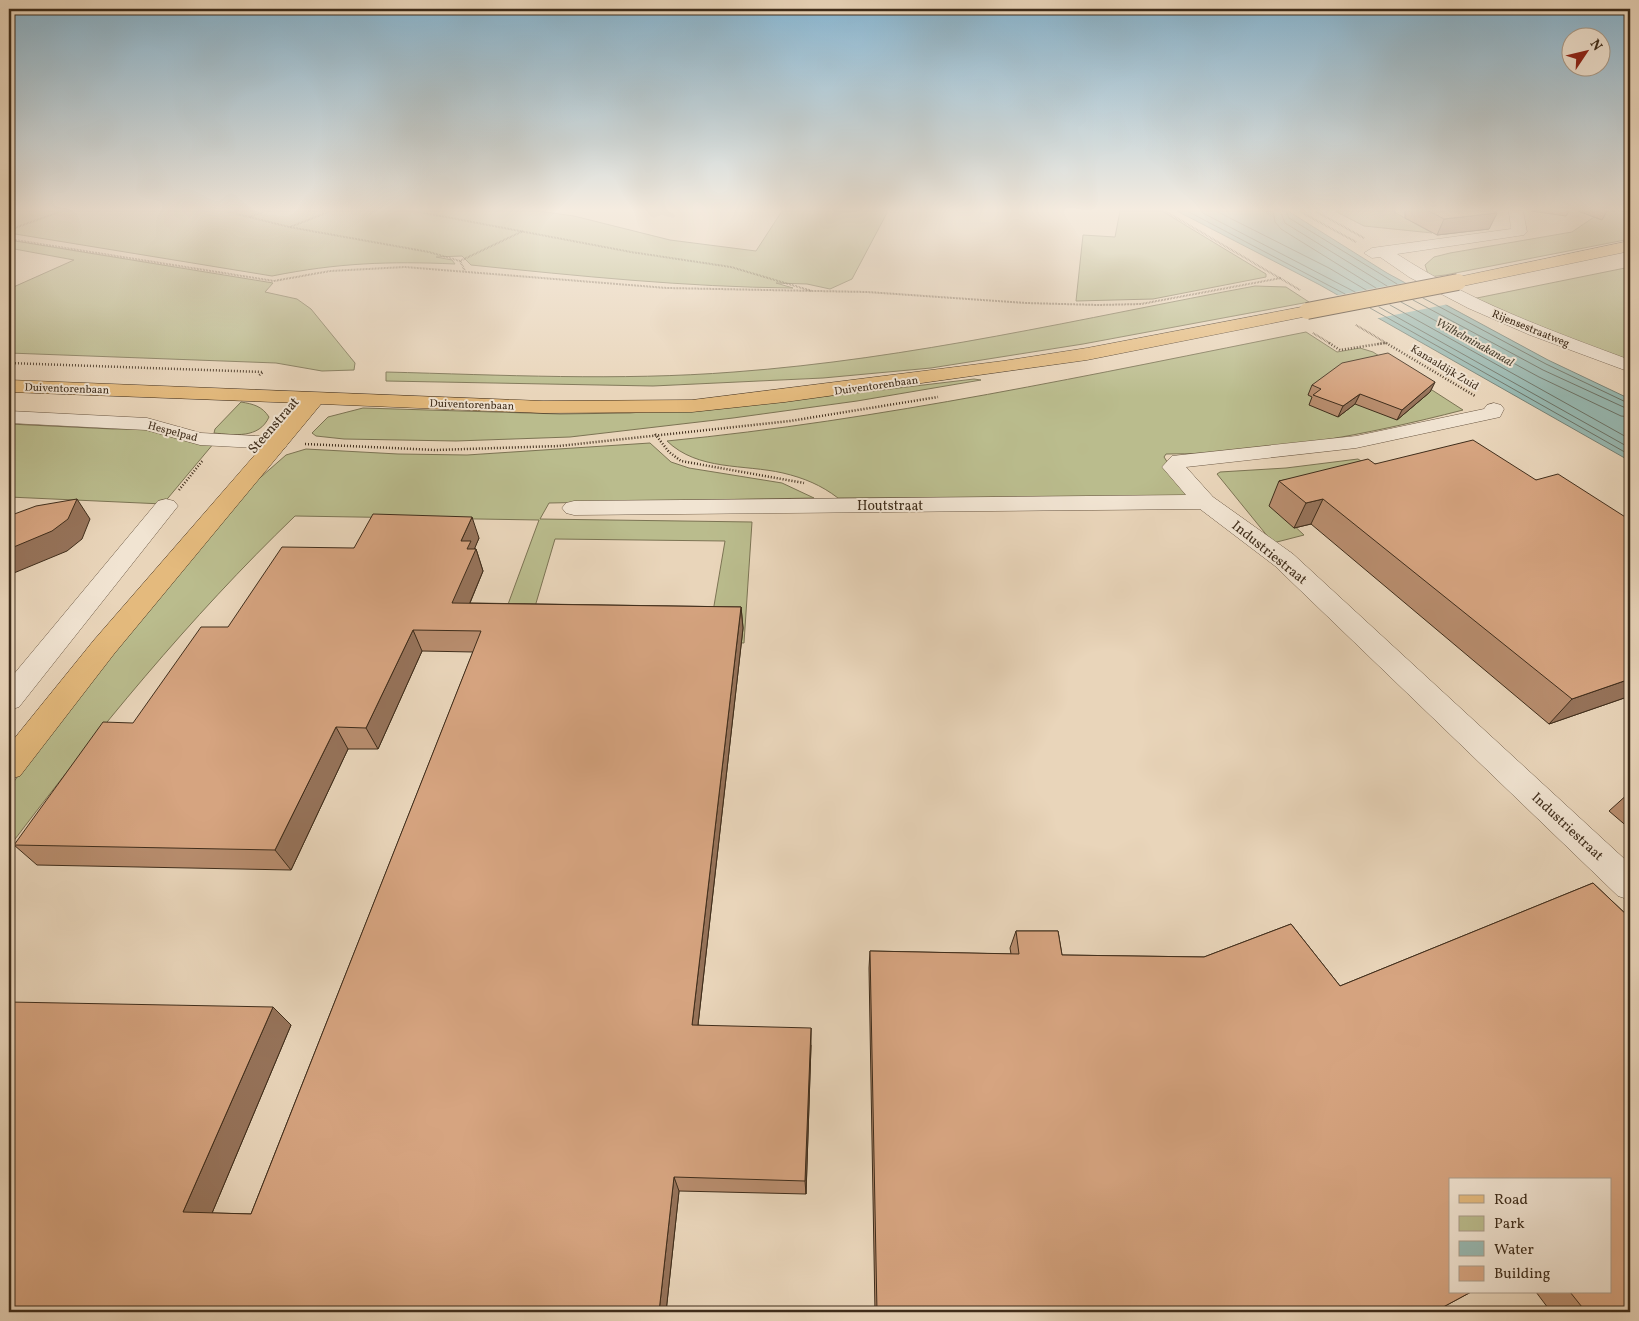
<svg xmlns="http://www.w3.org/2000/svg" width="1639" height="1321" viewBox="0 0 1639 1321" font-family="Vollkorn,serif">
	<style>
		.green { fill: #babc8d; stroke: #7c7454 }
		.water { fill: #97b8b1; stroke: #748075 }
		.pier { fill: #e9d5ba }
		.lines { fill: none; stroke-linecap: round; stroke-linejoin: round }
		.shore { stroke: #6b7266; stroke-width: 1 }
		.minor-casing { stroke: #6a5743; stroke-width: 1 }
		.major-casing { stroke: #3f2d1b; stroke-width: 1 }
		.path-far1 { stroke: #3f2d1b; stroke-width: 2; stroke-dasharray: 0.5 1; stroke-linecap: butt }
		.path { stroke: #3f2d1b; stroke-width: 2.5; stroke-dasharray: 1 2; stroke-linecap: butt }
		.minor { fill: #f1e4d2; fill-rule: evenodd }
		.major { fill: #e4ba7d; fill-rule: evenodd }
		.major-bridge-casing { stroke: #3f2d1b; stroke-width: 18; stroke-linecap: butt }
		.major-bridge { stroke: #e4ba7d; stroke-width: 16 }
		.wall { fill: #b88d6e; stroke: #3f2d1b }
		.shaded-wall { fill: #96735a; stroke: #3f2d1b }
		.building { fill: #d6a480; stroke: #3f2d1b }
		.labels { text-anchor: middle; stroke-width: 4; stroke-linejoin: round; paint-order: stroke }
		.far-street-label { font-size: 11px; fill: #3f2d1b; stroke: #f1e4d2 }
		.far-water-label { font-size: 12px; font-style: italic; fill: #514939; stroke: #f1e4d2 }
		.street-label { font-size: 14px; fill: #3f2d1b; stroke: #f1e4d2 }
	</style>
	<rect width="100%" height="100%" fill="#e9d5ba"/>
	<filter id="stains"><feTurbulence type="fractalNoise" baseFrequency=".004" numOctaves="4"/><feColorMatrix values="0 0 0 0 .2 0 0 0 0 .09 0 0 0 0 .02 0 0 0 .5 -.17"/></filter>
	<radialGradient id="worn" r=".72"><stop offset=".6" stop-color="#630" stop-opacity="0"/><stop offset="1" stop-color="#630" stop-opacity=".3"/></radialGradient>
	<!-- green -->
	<g class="green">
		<path d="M9,211h529l36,5 96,24 86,11 26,-40h106l-36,68 -22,10 -23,-5 -31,-1 17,5c-108,-1 -214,-12 -322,-23l-9,-9 -26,1 16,3 3,4c-66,-3 -118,-1 -183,12l-263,-43z"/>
		<polygon points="1120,211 1162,211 1266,274 1266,277 1153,299 1076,301 1083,235 1115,237"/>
		<polygon points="1335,211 1396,211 1394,212 1432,233 1364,226"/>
		<polygon points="1603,211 1630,211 1630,239 1445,275 1429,277 1425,265 1434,257 1450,253 1572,232"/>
		<polygon points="9,240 273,283 265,292 297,299 311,309 355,363 354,370 322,371 276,363 9,353 9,289 74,260 9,248"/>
		<polygon points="1630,267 1630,362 1472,299"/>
		<path d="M1255,286l31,1 23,15 -226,42 -152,24 -108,10 -170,8 -267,-5v-9c116,3 233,9 348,0 177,-13 349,-54 521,-86z"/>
		<path d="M1306,332l31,20 23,-4 13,4 90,58c-97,25 -196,44 -297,44l-2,3 26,40 -352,1c-17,-13 -34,-20 -55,-25 -39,-9 -85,-2 -116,-32 215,-21 427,-67 639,-109z"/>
		<polygon points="974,379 981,380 857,401 733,418 570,437 456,441 344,439 316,436 312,433 328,417 363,408 560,414 630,413 848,394"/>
		<path d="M241,402c12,2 21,4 28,15 -10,22 -35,18 -55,16l1,-4z"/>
		<polygon points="9,424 113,429 153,429 214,443 163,504 9,497"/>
		<path d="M650,443l21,19 18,6 93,15 32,15 -265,5 -9,16 212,3 -8,121 -36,-2 17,-100 -170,-2 -29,98h-30l43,-117 -244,-4c-106,102 -198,215 -286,331v-59l106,-141 130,-156 41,-36 20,-6 92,5 69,1z"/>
		<polygon points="1358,459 1381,474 1274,507 1304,535 1273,543 1217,474 1220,472 1286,468"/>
	</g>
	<!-- water -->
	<polygon class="water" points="1177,211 1288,211 1387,273 1548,360 1630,399 1630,461 1320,285"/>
	<!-- pier -->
	<polygon class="pier" points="1409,282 1449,304 1374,319 1334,296"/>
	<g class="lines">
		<!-- shore -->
		<g class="shore">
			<polyline points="1187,211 1345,294"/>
			<polyline points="1199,211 1355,292"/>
			<polyline points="1216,211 1329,268 1366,290"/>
			<polyline points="1273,211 1275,222 1281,229 1376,288"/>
			<polyline points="1280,211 1285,223 1387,286"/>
			<polyline points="1286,211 1289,218 1397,284"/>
			<polyline points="1423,298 1546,364 1630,404"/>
			<polyline points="1413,300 1543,370 1630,410"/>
			<polyline points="1401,302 1539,377 1621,416 1630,417"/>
			<polyline points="1390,305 1630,439"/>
			<polyline points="1379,307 1630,448"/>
			<polyline points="1370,308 1630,455"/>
		</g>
		<!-- minor casing -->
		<g class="minor-casing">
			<g id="minor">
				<path d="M1509,211h14l4,21 -3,3 -127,19c72,47 152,76 233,106v12l-100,-37 -62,-27 -59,-31 -29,-20 -8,1 -8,-5 8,-5 139,-19z"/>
				<polygon points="1494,403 1501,405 1504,409 1500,417 1356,448 1186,467 1213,497 1293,554 1630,864 1630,900 1618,896 1275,566 1200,509 574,515 566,513 562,508 566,503 574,501 1186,495 1162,467 1172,456 1356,436 1484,409 1487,405"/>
				<polygon points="9,411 147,418 201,433 277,437 285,438 288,443 285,448 277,449 200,445 146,430 9,423"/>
				<polygon points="166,499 174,501 178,506 174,511 19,707 9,710 9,680 158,501"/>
			</g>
		</g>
		<!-- major casing -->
		<g class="major-casing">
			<g id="major">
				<polygon points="1630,241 1630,251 1458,287 1452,286 1450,282 1452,278 1458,277"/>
				<polygon points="1307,306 1313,307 1316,311 1313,315 1087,360 785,402 692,412 543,413 321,404 114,654 20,776 9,779 9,745 94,640 300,403 9,392 9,380 543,401 692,400 1003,361 1087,348"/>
			</g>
		</g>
		<!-- path-far1 -->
		<g class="path-far1">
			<polyline points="226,211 289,227 429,252 460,261 465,271"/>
			<polyline points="414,211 631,252 731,267 812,291"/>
			<polyline points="1165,211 1300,290"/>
			<polyline points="1299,211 1356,242"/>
			<polyline points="1315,211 1364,238"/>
			<polyline points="250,217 265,211"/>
			<polyline points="290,227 331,211"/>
			<polyline points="9,230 62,211"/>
			<polyline points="9,239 274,281 330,271 405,267 667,288 867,292 1026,303 1098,305 1141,304 1281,278"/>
			<polyline points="460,261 523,231"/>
			<polyline points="1356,325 1388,344"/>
			<polyline points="1313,333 1331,344"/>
			<polyline points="1377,344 1386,343"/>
		</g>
		<!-- path -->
		<g class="path">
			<polyline points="1329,343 1340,350 1385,343"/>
			<polyline points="1386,343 1475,396"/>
			<polyline points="9,363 263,372 258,376"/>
			<polyline points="655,434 669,452 681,461 804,483"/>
			<polyline points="305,444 436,450 559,446 790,421 938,397"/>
			<polyline points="179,490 203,460"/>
		</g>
		<!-- minor -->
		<use href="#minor" class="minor"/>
		<!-- major -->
		<use href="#major" class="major"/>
		<!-- major-bridge casing -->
		<g class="major-bridge-casing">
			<polyline id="major-bridge" points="1307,311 1458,282"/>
		</g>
		<!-- major-bridge -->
		<use href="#major-bridge" class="major-bridge"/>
	</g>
	<!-- wall -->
	<g class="wall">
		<polygon points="1405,211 1493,211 1497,213 1489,229 1437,235 1405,218"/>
		<polygon points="1531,211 1569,211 1566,216"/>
		<polygon points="1578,211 1607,211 1602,220"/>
		<polygon points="1435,382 1430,392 1397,420 1355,404 1338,417 1309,405 1312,397 1308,395 1312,385"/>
		<polygon points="1375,464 1536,480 1630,520 1630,696 1549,724 1311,524 1294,528 1269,506 1279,481"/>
		<polygon points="479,538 474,549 476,549 483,571 470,603 741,607 743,628 698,1025 811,1045 806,1194 679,1191 666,1312 9,1312 273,1007 291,1025 212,1213 251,1214 473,652 422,651 378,749 348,749 291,870 37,865 14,845 228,627 354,548"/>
		<polygon points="1630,792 1630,829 1609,811"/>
		<polygon points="1593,883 1630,918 1630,1312 1551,1312 1536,1292 1610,1292 1610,1180 1450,1180 1450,1292 1471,1292 1434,1312 875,1312 869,968 870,951 1011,954 1010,948 1016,931 1058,931 1062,955 1204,957 1291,924 1340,986"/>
	</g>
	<!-- shaded-wall -->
	<g class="shaded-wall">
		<polygon points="1497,213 1489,229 1437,235 1444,219"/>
		<polygon points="1435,382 1430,392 1397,420 1402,410"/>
		<polygon points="1360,394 1355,404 1338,417 1343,406"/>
		<polygon points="77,499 90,519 82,539 67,551 9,575 9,549"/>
		<polygon points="1323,499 1311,524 1294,528 1306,503"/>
		<polygon points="472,517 479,538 474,550 476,549 483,571 461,624 452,603 461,541"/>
		<polygon points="741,607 743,628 696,1042 692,1025"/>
		<polygon points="413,630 422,651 378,749 366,728"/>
		<polygon points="1630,679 1630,696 1549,724 1572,699"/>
		<polygon points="336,727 348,749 291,870 275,850"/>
		<polygon points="273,1007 291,1025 207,1225 183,1212"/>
		<polygon points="811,1028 811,1045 806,1194 805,1181"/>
		<polygon points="674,1177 679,1191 666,1312 659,1312"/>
	</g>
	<!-- building -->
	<g class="building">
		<polygon points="1429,211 1493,211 1497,213 1444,219"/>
		<polygon points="1388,353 1435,382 1402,410 1360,394 1343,406 1313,395 1321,389 1312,385 1342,363"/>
		<polygon points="1473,440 1536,480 1558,474 1630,520 1630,679 1572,699 1323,499 1306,503 1279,481 1368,459 1375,464"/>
		<polygon points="77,499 68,519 52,531 9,549 9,516 36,506"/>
		<polygon points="373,514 472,517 461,541 471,541 467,549 476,549 452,603 741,607 692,1025 811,1028 805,1181 674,1177 659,1312 9,1312 9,1002 273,1007 183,1212 251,1214 481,631 413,630 366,728 336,727 275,850 14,845 103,722 133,723 201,627 228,627 282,547 354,548"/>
		<polygon points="1593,883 1630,918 1630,1312 1586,1312 1570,1292 1610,1292 1610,1180 1450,1180 1450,1292 1471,1292 1434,1312 877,1312 870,951 1019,954 1016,931 1058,931 1062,955 1204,957 1291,924 1340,986"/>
	</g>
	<!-- sky -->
	<linearGradient id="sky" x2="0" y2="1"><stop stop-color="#87b6d2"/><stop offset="0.53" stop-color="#f5ece0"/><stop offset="1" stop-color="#f5ece0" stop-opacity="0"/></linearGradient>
	<rect width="1639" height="396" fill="url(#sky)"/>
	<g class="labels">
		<!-- far-street labels -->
		<g class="far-street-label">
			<text transform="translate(1531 328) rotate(22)" y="4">Rijensestraatweg</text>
			<text transform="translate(1445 367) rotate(31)" y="4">Kanaaldijk Zuid</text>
			<text transform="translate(876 385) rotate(-8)" y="4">Duiventorenbaan</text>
			<text transform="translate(67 388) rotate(2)" y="4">Duiventorenbaan</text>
			<text transform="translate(472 404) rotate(2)" y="4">Duiventorenbaan</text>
			<text transform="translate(173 431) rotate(15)" y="4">Hespelpad</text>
		</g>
		<!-- far-water labels -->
		<g class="far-water-label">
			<text transform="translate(1475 342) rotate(29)" y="4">Wilhelminakanaal</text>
		</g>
		<!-- street labels -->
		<g class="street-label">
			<text transform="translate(273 425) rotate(-49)" y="5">Steenstraat</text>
			<text x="890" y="510">Houtstraat</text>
			<text transform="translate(1270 552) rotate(39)" y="5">Industriestraat</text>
			<text transform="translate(1568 826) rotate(43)" y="5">Industriestraat</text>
		</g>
	</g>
	<!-- margin -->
	<rect width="1639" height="1321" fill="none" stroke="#e9d5ba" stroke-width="30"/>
	<rect x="10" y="10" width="1619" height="1301" fill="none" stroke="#3f2d1b" stroke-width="2.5"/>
	<rect x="15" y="15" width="1609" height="1291" fill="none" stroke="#3f2d1b"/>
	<!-- legend -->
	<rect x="1449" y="1178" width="162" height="115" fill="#f1e4d2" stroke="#aa9b89"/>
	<rect x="1459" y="1195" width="25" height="8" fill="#e4ba7d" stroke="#aa9b89"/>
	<text x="1494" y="1204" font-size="15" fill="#3f2d1b">Road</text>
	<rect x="1459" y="1216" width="25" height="15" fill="#babc8d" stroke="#aa9b89"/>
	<text x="1494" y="1228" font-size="15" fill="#3f2d1b">Park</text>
	<rect x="1459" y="1241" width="25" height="15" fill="#97b8b1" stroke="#aa9b89"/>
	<text x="1494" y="1254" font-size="15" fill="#3f2d1b">Water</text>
	<rect x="1459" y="1266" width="25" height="15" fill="#d6a480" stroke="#aa9b89"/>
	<text x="1494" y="1278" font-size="15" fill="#3f2d1b">Building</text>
	<!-- north arrow -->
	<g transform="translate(1586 52) rotate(55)"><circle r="24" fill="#f1e4d2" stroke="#aa9b89"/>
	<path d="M0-4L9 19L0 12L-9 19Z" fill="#8f2418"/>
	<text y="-8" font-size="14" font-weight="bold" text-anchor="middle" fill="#3f2d1b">N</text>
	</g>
	<rect width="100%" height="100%" filter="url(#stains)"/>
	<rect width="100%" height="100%" fill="url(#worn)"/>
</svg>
